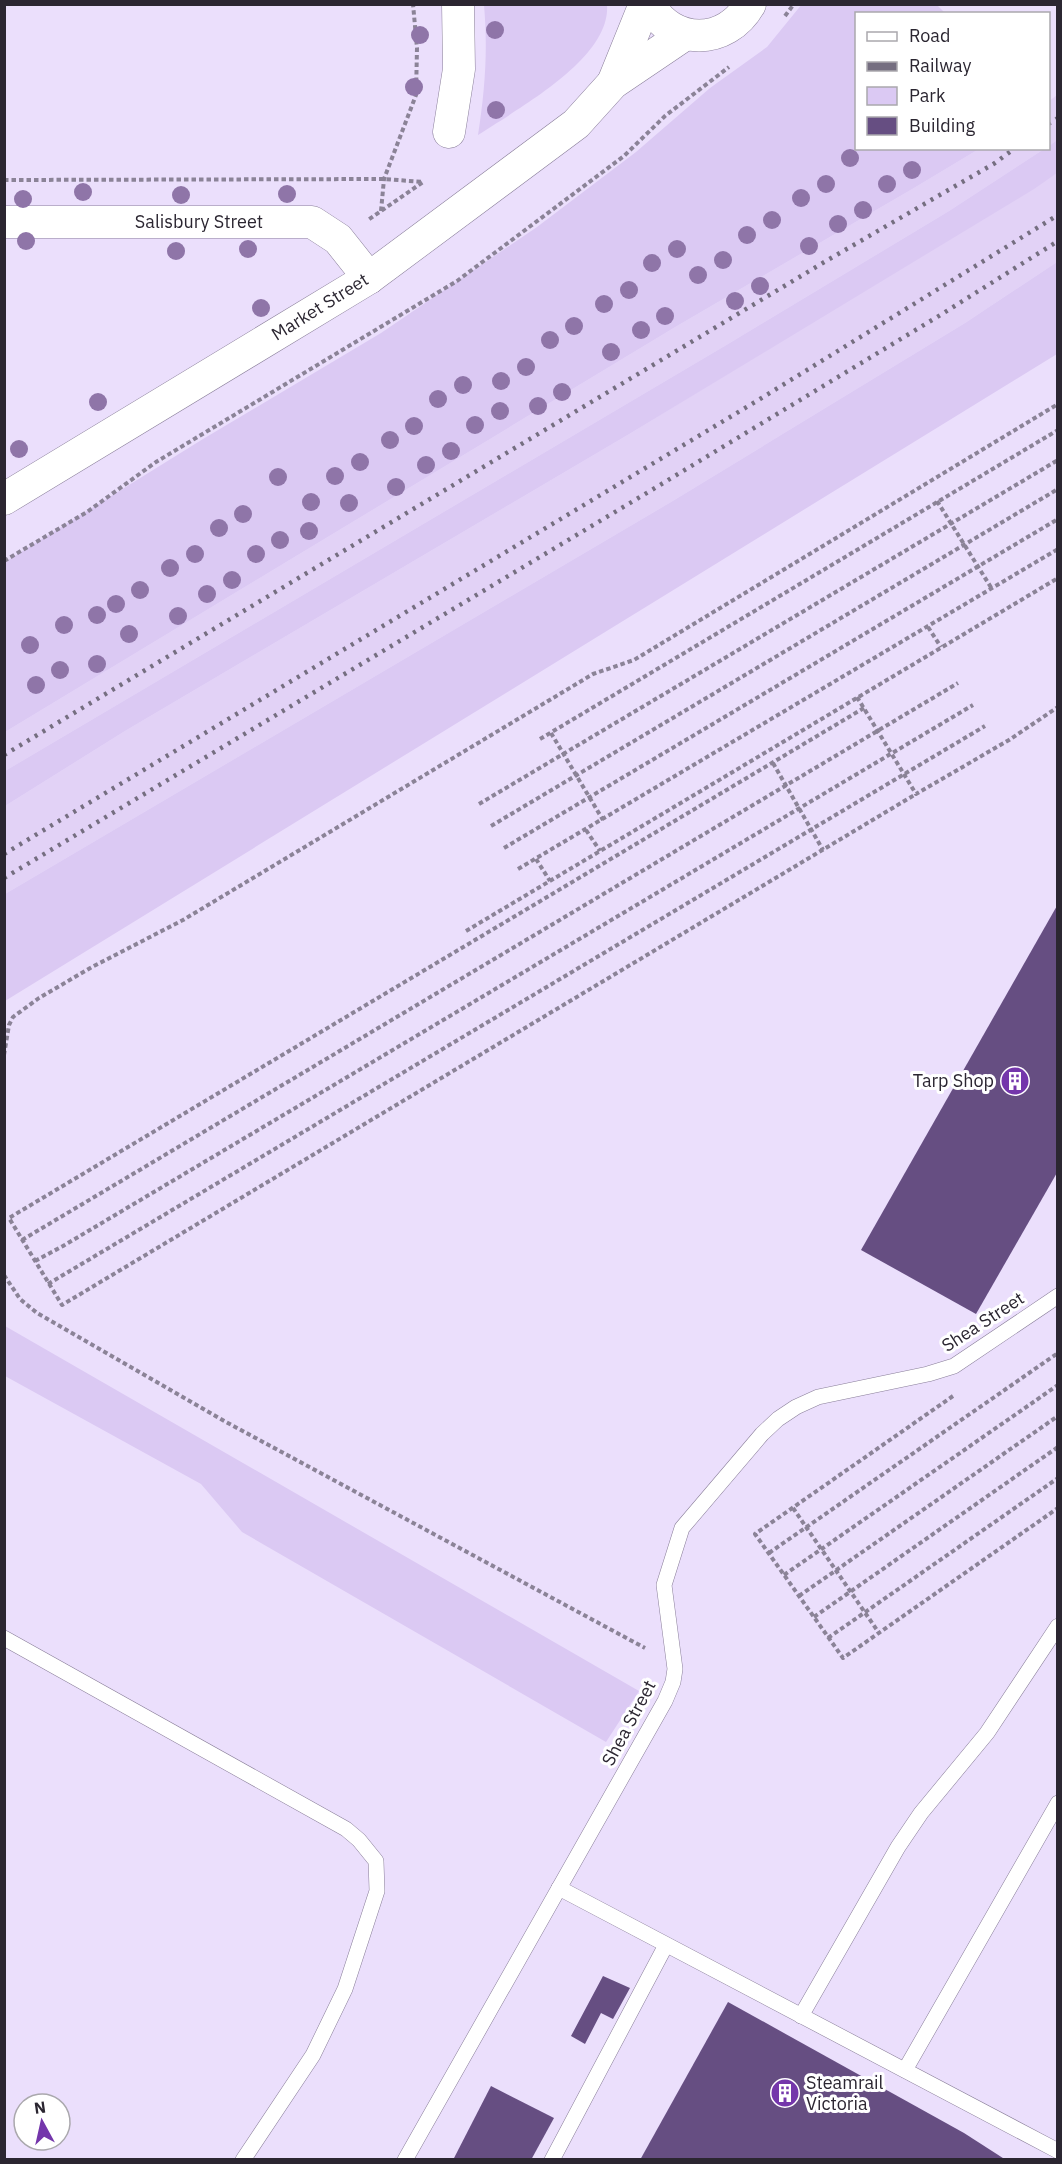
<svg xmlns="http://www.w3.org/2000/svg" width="1062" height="2164" viewBox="0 0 1062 2164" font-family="'IBM Plex Sans',sans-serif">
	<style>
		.built { fill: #e2d2f6 }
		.green { fill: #dbc9f3 }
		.building { fill: #664e82 }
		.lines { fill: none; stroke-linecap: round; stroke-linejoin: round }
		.lane-casing { stroke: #897e99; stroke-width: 16 }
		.street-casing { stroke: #897e99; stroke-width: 33 }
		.path { stroke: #8b8397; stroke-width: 4; stroke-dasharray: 4.5 3; stroke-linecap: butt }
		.lane { stroke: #fff; stroke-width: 15 }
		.street { stroke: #fff; stroke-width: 32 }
		.rail { stroke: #756e80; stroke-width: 4.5; stroke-dasharray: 3 6; stroke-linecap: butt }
		.tree { fill: #8f75a8 }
		.labels { text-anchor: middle; stroke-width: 6; stroke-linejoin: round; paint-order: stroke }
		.street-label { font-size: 18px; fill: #2b2631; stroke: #fff }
		.poi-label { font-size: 18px; fill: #2b2631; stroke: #fff; text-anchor: end }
	</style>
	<rect width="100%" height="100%" fill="#ebdffc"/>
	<!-- built -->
	<g class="built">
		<polygon points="1057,95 1057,140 1049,146 1048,102"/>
		<polygon points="979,149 1044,149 949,211 728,344 5,771 5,732 677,326 914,188"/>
		<polygon points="1057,173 1057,262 965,323 671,502 5,894 5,806 125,731 631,433"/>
	</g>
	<!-- green -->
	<g class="green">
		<polygon points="802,4 937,5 945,13 856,14 856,148 979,149 914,188 677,326 5,732 5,562 203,439 381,333 537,227 636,152 710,88 767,47"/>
		<path d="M484,5h123c4,54 -90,104 -129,130 7,-45 10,-85 6,-130z"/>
		<polygon points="1057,140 1057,173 1034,189 631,433 125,731 5,806 5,771 728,344 949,211 1044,149 1048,148 1049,146"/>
		<polygon points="1057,262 1057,354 5,1001 5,894 671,502 965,323"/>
		<polygon points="4,1326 5,1326 639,1691 606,1742 242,1532 201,1484 5,1376"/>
	</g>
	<!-- building -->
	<g class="building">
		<polygon points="1058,904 1058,1171 976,1314 861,1250"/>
		<polygon points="603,1976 630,1988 613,2019 601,2013 585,2044 571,2036"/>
		<polygon points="728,2002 964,2133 1006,2160 640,2160"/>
		<polygon points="491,2086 554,2118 531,2160 453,2160"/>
	</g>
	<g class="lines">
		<!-- lane casing -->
		<g class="lane-casing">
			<g id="lane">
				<polyline points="4,1638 346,1829 359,1840 376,1861 377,1891 345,1989 313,2055 243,2160"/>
				<polyline points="559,1888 1058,2151"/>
				<polyline points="801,2016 898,1847 921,1813 987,1733 1058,1626"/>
				<polyline points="905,2070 1058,1803"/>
				<polyline points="405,2160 665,1701 673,1682 675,1669 664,1585 682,1528 762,1434 778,1419 796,1407 818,1397 928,1374 954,1366 1058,1296"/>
				<polyline points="552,2160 666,1945"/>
			</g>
		</g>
		<!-- street casing -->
		<g class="street-casing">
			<g id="street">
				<path d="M649,4c23,42 77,42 101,0"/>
				<polyline points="613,83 645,4"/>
				<polyline points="449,132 459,69 458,4"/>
				<polyline points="4,222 312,222 338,239 369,278"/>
				<polyline points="4,499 369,278 576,124 613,83 684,35"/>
			</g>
		</g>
		<!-- path -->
		<g class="path">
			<polyline points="785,16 794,4"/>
			<polyline points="4,180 384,179 423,182 368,220"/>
			<polyline points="381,211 384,179 416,95 417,48 413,4"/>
			<polyline points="937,501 992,589"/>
			<polyline points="4,561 87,512 156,462 457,281 624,156 665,116 729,67"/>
			<polyline points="928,627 941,647"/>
			<polyline points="857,697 916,794 1009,740 1058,707"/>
			<polyline points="864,708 9,1218 62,1305 916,794"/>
			<polyline points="551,733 603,820"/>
			<polyline points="540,739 1058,430"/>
			<polyline points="773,763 823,850"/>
			<polyline points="479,804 1058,460"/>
			<polyline points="491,826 1058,489"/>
			<polyline points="586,830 600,851"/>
			<polyline points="504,848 1058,519"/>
			<polyline points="536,859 550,881"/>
			<polyline points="518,869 1058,549"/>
			<polyline points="466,931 1058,578"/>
			<polyline points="4,1055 9,1025 13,1017 39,998 92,967 183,920 593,674 634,660 1058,404"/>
			<polyline points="22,1240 958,683"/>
			<polyline points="35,1261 63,1246 973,705"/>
			<polyline points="4,1275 20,1299 37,1313 226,1422 645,1648"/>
			<polyline points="48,1284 985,726"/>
			<polyline points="953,1396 755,1534 843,1658 1058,1508"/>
			<polyline points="793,1508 879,1633"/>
			<polyline points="769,1553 1058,1353"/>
			<polyline points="784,1575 1058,1385"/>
			<polyline points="799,1596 1058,1416"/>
			<polyline points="814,1617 1058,1447"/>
			<polyline points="828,1638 1058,1478"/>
		</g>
		<!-- lane -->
		<use href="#lane" class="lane"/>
		<!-- street -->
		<use href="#street" class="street"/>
		<!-- rail -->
		<g class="rail">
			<polyline points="1048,124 1058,118"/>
			<polyline points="4,755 826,261 995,163 1015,148"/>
			<polyline points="4,854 760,399 1058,215"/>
			<polyline points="4,878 650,491 942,314 1058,241"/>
		</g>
	</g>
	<!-- trees -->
	<g class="tree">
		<circle cx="495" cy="30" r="9"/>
		<circle cx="420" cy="35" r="9"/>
		<circle cx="414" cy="87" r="9"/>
		<circle cx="496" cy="110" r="9"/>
		<circle cx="850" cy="158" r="9"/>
		<circle cx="912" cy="170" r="9"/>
		<circle cx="826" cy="184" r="9"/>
		<circle cx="887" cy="184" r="9"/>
		<circle cx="83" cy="192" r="9"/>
		<circle cx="287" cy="194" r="9"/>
		<circle cx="181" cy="195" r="9"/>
		<circle cx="801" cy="198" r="9"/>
		<circle cx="23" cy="199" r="9"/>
		<circle cx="863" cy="210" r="9"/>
		<circle cx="772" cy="220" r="9"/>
		<circle cx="838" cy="224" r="9"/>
		<circle cx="747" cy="235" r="9"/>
		<circle cx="26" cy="241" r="9"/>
		<circle cx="809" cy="246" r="9"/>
		<circle cx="248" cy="249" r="9"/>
		<circle cx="677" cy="249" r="9"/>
		<circle cx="176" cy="251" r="9"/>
		<circle cx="723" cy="260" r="9"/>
		<circle cx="652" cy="263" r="9"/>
		<circle cx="698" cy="275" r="9"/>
		<circle cx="760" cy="286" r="9"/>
		<circle cx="629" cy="290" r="9"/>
		<circle cx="735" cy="301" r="9"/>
		<circle cx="604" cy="304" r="9"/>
		<circle cx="261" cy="308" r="9"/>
		<circle cx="665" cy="316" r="9"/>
		<circle cx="574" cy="326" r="9"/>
		<circle cx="641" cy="330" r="9"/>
		<circle cx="550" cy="340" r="9"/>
		<circle cx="611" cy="352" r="9"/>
		<circle cx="526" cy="367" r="9"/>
		<circle cx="501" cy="381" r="9"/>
		<circle cx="463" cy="385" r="9"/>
		<circle cx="562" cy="392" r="9"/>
		<circle cx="438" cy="399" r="9"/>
		<circle cx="98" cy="402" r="9"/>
		<circle cx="538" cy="406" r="9"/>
		<circle cx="500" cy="411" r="9"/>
		<circle cx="475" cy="425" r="9"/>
		<circle cx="414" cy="426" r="9"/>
		<circle cx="390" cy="440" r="9"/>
		<circle cx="19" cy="449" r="9"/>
		<circle cx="451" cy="451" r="9"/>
		<circle cx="360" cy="462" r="9"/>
		<circle cx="426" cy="465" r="9"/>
		<circle cx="335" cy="476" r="9"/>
		<circle cx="278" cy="477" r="9"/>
		<circle cx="396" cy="487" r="9"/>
		<circle cx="311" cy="502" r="9"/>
		<circle cx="349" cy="503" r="9"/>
		<circle cx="243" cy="514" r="9"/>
		<circle cx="219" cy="528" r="9"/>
		<circle cx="309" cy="531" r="9"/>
		<circle cx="280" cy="540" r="9"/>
		<circle cx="195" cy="554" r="9"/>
		<circle cx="256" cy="554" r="9"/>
		<circle cx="170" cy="568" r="9"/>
		<circle cx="232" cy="580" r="9"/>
		<circle cx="140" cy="590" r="9"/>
		<circle cx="207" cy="594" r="9"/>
		<circle cx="116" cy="604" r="9"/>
		<circle cx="97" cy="615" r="9"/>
		<circle cx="178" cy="616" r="9"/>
		<circle cx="64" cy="625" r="9"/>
		<circle cx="129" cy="634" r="9"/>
		<circle cx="30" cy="645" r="9"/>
		<circle cx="97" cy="664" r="9"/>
		<circle cx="60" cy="670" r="9"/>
		<circle cx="36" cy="685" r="9"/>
	</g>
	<!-- icons -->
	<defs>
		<g id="building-disc" transform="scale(1.5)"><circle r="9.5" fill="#7436ab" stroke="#fff"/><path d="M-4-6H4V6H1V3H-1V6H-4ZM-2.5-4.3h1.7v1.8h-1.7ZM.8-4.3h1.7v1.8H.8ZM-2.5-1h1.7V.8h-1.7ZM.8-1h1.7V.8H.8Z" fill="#fff"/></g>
	</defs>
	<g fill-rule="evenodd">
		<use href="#building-disc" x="1015" y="1081"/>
		<use href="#building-disc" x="785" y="2093"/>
	</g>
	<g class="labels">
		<!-- street labels -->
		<g class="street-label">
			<text x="199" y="228">Salisbury Street</text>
			<text transform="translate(320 307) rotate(-32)" y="6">Market Street</text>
			<text transform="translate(983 1322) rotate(-33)" y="6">Shea Street</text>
			<text transform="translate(629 1723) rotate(-62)" y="6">Shea Street</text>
		</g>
		<!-- poi labels -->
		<g class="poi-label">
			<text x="994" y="1087">Tarp Shop</text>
			<text x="806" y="2089" text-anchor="start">Steamrail<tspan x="806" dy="21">Victoria</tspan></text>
		</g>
	</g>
	<!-- border -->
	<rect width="1062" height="2164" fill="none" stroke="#2b2631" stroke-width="12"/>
	<!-- legend -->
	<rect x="855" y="12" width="195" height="138" fill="#ffffff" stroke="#aaa8ad" stroke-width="1.5"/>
	<rect x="867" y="32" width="30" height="9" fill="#ffffff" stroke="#aaa8ad" stroke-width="1.5"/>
	<text x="909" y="42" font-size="18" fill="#2b2631">Road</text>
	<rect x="867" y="62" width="30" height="9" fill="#756e80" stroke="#aaa8ad" stroke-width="1.5"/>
	<text x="909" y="72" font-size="18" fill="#2b2631">Railway</text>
	<rect x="867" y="87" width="30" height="18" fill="#dbc9f3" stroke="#aaa8ad" stroke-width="1.5"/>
	<text x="909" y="102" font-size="18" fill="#2b2631">Park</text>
	<rect x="867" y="117" width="30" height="18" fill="#664e82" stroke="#aaa8ad" stroke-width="1.5"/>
	<text x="909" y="132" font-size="18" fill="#2b2631">Building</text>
	<!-- north arrow -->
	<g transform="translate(42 2122) rotate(352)"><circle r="28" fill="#ffffff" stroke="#aaa8ad" stroke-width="1.5"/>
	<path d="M0-4.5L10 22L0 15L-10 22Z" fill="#7436ab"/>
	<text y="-9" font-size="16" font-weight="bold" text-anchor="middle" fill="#2b2631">N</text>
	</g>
</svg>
